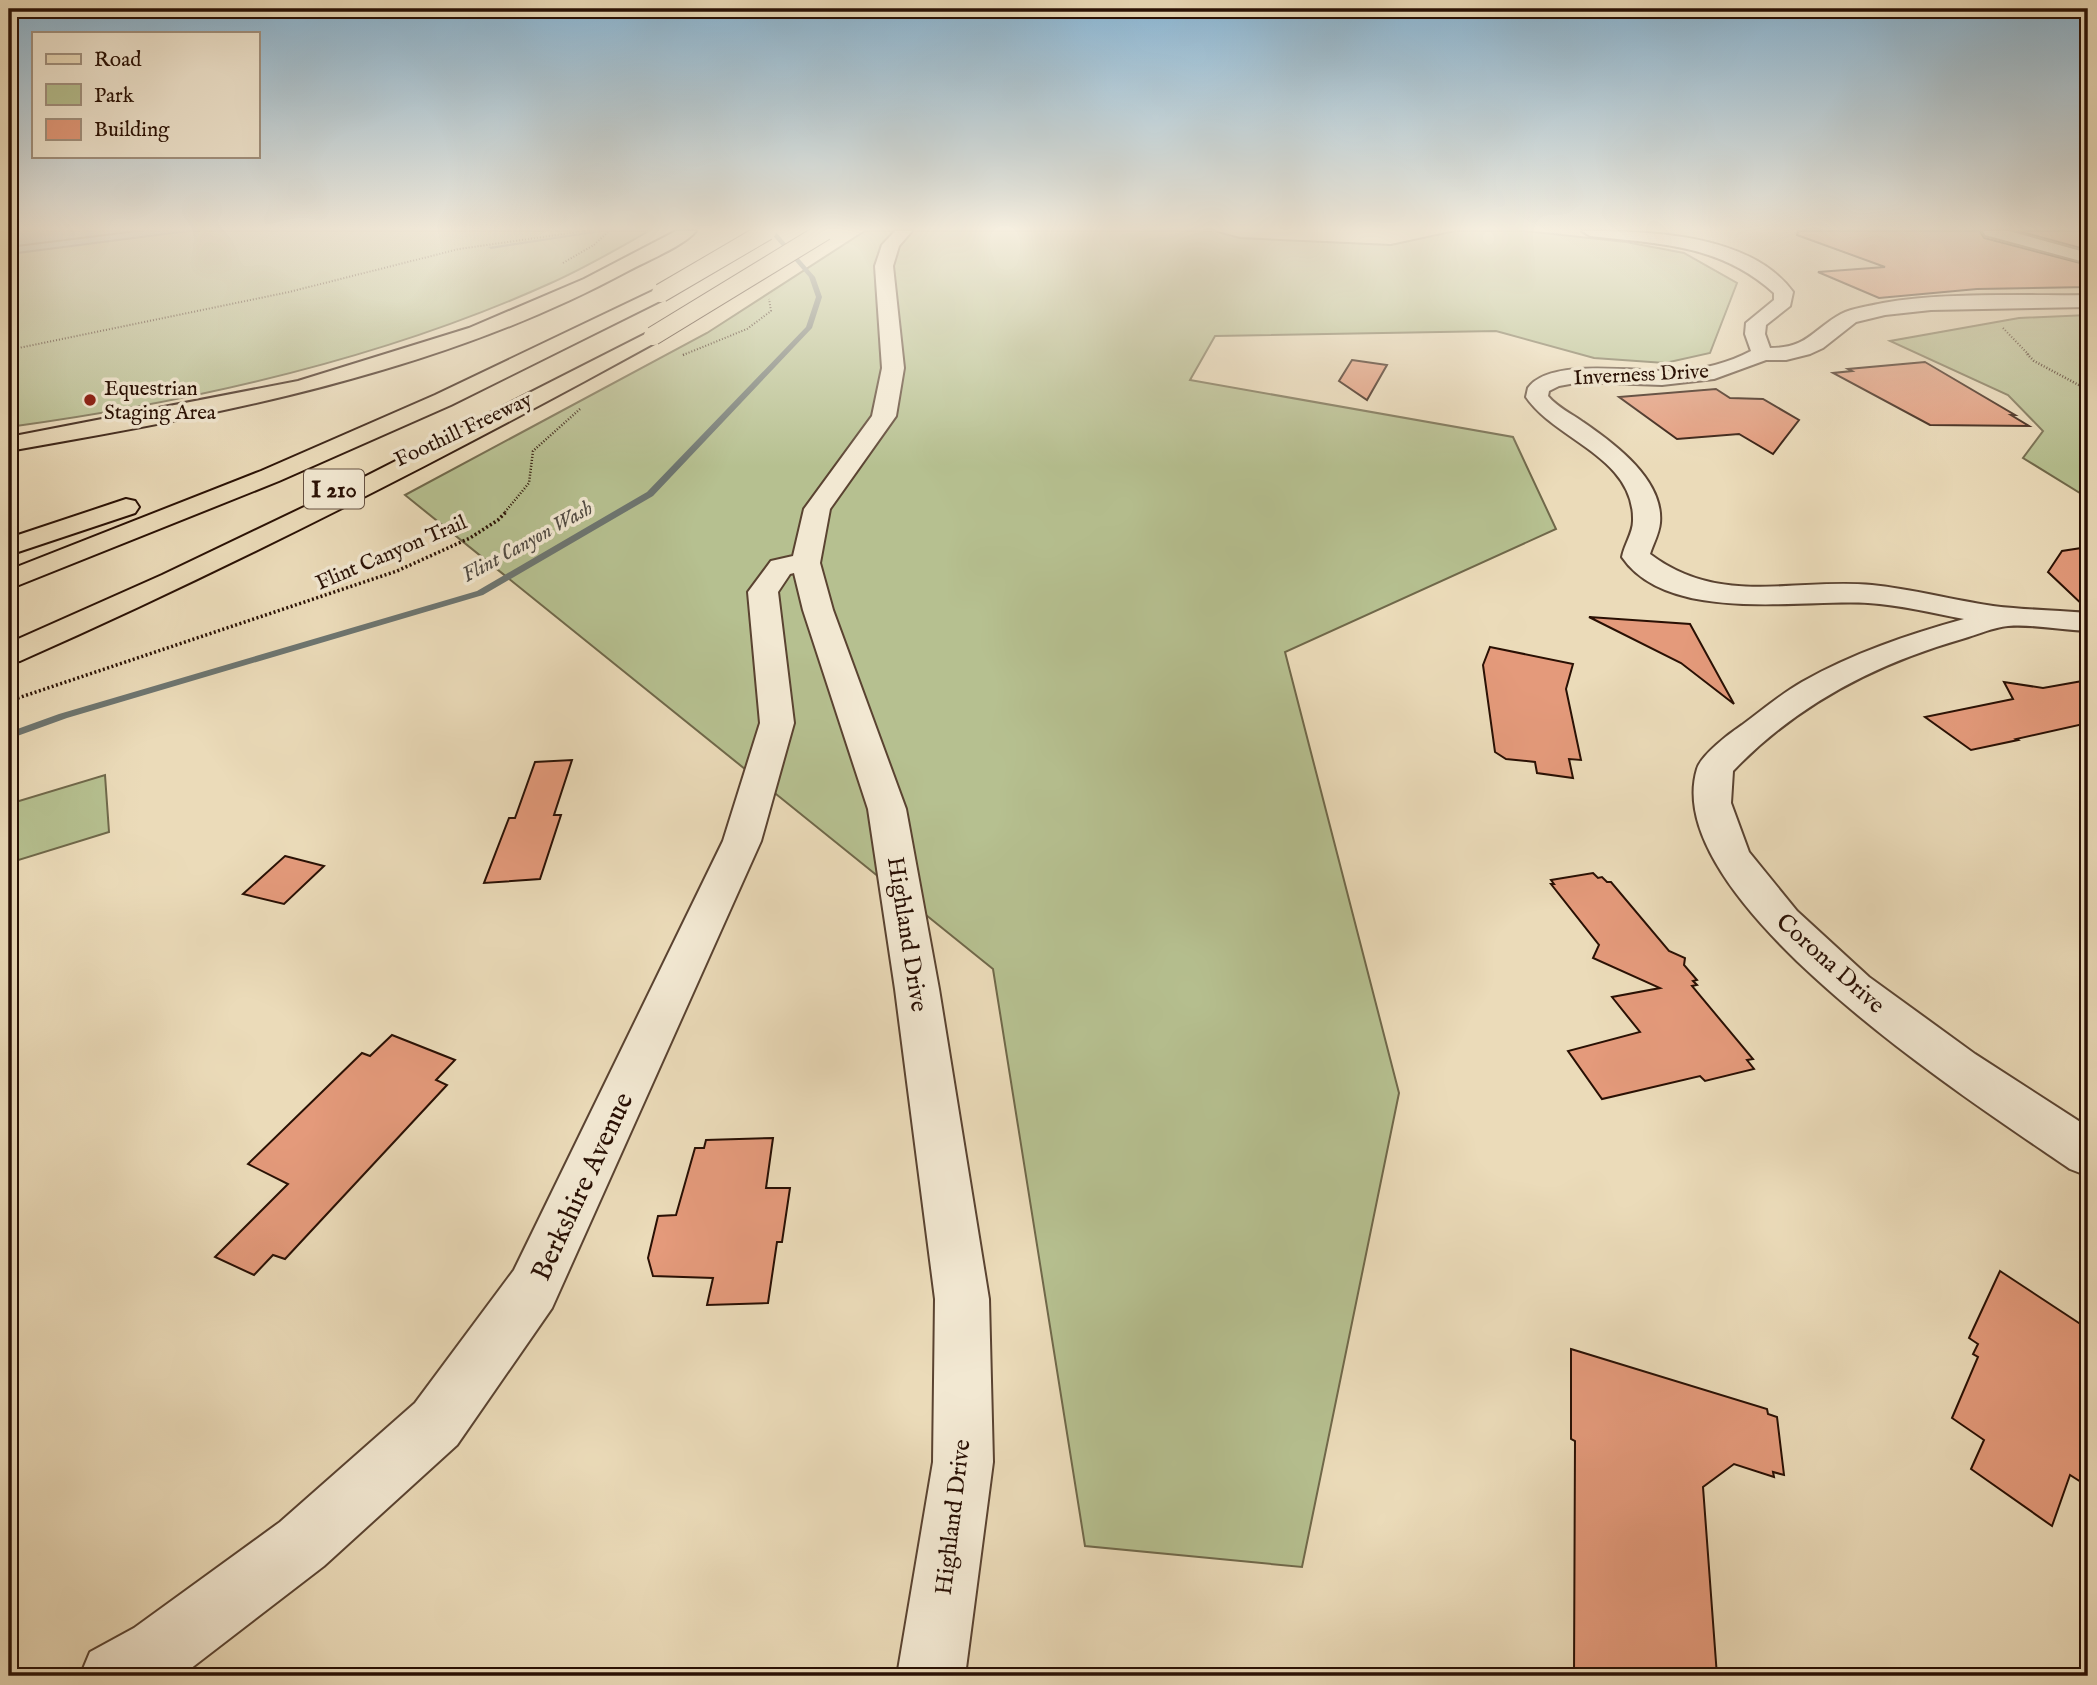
<svg xmlns="http://www.w3.org/2000/svg" width="2097" height="1685" viewBox="0 0 2097 1685" font-family="'IM FELL English',serif">
	<style>
		.green { fill: #b6c090; stroke: #70684a; stroke-width: 2 }
		.water { fill: #9bb9b8; stroke: #6d7570; stroke-width: 2 }
		.lines { fill: none; stroke-linecap: round; stroke-linejoin: round }
		.shore { stroke: #62645e; stroke-width: 2 }
		.stream { fill: #6d7570; fill-rule: evenodd }
		.building { fill: #e49a7b; stroke: #291004; stroke-width: 2 }
		.minor-casing { stroke: #5a4331; stroke-width: 4 }
		.major-casing { stroke: #291004; stroke-width: 4 }
		.highway-casing { stroke: #291004; stroke-width: 4 }
		.path-far2 { stroke: #291004; stroke-width: 2; stroke-dasharray: 1 2; stroke-linecap: butt }
		.path-far1 { stroke: #291004; stroke-width: 2.5; stroke-dasharray: 1 2; stroke-linecap: butt }
		.path { stroke: #291004; stroke-width: 3.5; stroke-dasharray: 2 2.5; stroke-linecap: butt }
		.minor { fill: #f2e8d2; fill-rule: evenodd }
		.major { fill: #ebdbb9; fill-rule: evenodd }
		.highway { fill: #ebdbb9; fill-rule: evenodd }
		.highway-bridge-casing { stroke: #291004; stroke-width: 20; stroke-linecap: butt }
		.highway-bridge { stroke: #ebdbb9; stroke-width: 18 }
		.poi-dot { fill: #8f2418; stroke: #f2e8d2; stroke-width: 2.5 }
		.labels { text-anchor: middle; stroke-width: 7; stroke-linejoin: round; paint-order: stroke }
		.far-street-label { font-size: 21px; fill: #291004; stroke: #f2e8d2 }
		.far-poi-label { font-size: 21px; fill: #291004; stroke: #f2e8d2; text-anchor: start }
		.far-water-label { font-size: 21px; font-style: italic; fill: #514b43; stroke: #f2e8d2 }
		.shield { fill: #f2e8d2; stroke: #655142; stroke-width: 2 }
		.shield-label { font-size: 23px; font-weight: bold; fill: #291004 }
		.street-label { font-size: 24px; fill: #291004; stroke: #f2e8d2 }
		.near-street-label { font-size: 28px; fill: #291004; stroke: #f2e8d2 }
	</style>
	<rect width="100%" height="100%" fill="#ebdbb9"/>
	<filter id="stains"><feTurbulence type="fractalNoise" baseFrequency=".00286" numOctaves="4"/><feColorMatrix values="0 0 0 0 .2 0 0 0 0 .09 0 0 0 0 .02 0 0 0 .5 -.17"/></filter>
	<radialGradient id="worn" r=".72"><stop offset=".6" stop-color="#630" stop-opacity="0"/><stop offset="1" stop-color="#630" stop-opacity=".3"/></radialGradient>
	<!-- green -->
	<g class="green">
		<path d="M9,231h640c-32,18 -64,37 -98,52 -170,77 -358,119 -542,144z"/>
		<polygon points="865,231 1214,231 1240,238 1391,245 1455,231 1525,231 1626,242 1684,253 1737,283 1710,353 1665,363 1594,358 1496,331 1215,336 1190,380 1513,437 1556,529 1285,652 1399,1093 1302,1567 1085,1546 993,969 405,495 707,333"/>
		<polygon points="2088,315 2088,498 2023,458 2043,431 2008,395 1890,341 2019,318"/>
		<polygon points="105,775 109,832 9,863 9,804"/>
	</g>
	<!-- water -->
	<polygon class="water" points="9,231 188,231 9,254"/>
	<g class="lines">
		<!-- shore -->
		<polyline class="shore" points="9,247 137,231"/>
		<!-- stream -->
		<g class="stream">
			<polygon points="595,231 601,232 491,249 488,247"/>
			<polygon points="769,231 775,231 815,277 822,297 812,328 653,496 483,595 67,718 9,739 9,732 59,714 477,591 647,492 806,327 816,297 809,277"/>
		</g>
	</g>
	<!-- building -->
	<g class="building">
		<polygon points="1798,231 1980,231 1984,238 2088,265 2088,287 1977,289 1879,298 1818,272 1885,267 1797,235"/>
		<polygon points="2018,231 2088,231 2088,250"/>
		<polygon points="1352,360 1387,365 1367,400 1339,381"/>
		<polygon points="1925,362 2015,415 2011,415 2029,426 1930,425 1833,373 1852,371 1848,369"/>
		<polygon points="1716,389 1730,398 1763,399 1799,420 1773,454 1739,434 1677,439 1619,397"/>
		<polygon points="2088,547 2088,610 2048,572 2062,551"/>
		<polygon points="1589,617 1690,624 1734,704 1681,663"/>
		<polygon points="1490,647 1573,664 1566,689 1581,760 1569,759 1573,778 1537,773 1535,762 1506,759 1495,752 1483,665"/>
		<polygon points="2088,680 2088,723 2016,739 2018,740 1971,750 1925,717 2013,699 2004,682 2043,688"/>
		<polygon points="572,760 554,815 561,815 540,879 484,883 509,818 515,818 535,762"/>
		<polygon points="285,856 324,866 284,904 243,894"/>
		<polygon points="1593,873 1598,878 1602,877 1607,882 1611,882 1669,951 1685,958 1684,965 1697,980 1693,981 1697,985 1692,986 1753,1059 1747,1060 1754,1069 1705,1081 1700,1076 1602,1099 1568,1051 1640,1032 1612,997 1660,988 1593,958 1599,945 1551,884 1554,884 1551,880"/>
		<polygon points="392,1035 455,1060 436,1080 447,1085 285,1259 273,1255 254,1275 215,1257 288,1184 248,1164 362,1053 370,1056"/>
		<polygon points="773,1138 766,1188 790,1188 782,1242 777,1242 768,1303 707,1305 713,1278 653,1276 648,1258 658,1216 676,1215 695,1148 704,1148 706,1140"/>
		<polygon points="2000,1271 2088,1329 2088,1460 2081,1482 2070,1475 2052,1526 1971,1469 1984,1440 1952,1418 1978,1357 1973,1354 1978,1344 1969,1338"/>
		<polygon points="1571,1349 1767,1409 1768,1414 1777,1417 1784,1475 1773,1472 1774,1477 1734,1464 1703,1487 1717,1676 1574,1676 1575,1441 1571,1439"/>
	</g>
	<g class="lines">
		<!-- minor casing -->
		<g class="minor-casing">
			<g id="minor">
				<polygon points="895,231 912,231 899,246 893,266 904,368 896,416 830,509 820,563 833,610 906,809 939,989 989,1299 993,1462 965,1676 897,1676 933,1462 935,1299 895,989 868,809 803,610 794,573 790,574 778,592 794,723 761,841 552,1308 457,1445 324,1566 181,1676 80,1676 90,1652 134,1628 280,1522 415,1403 514,1270 723,841 760,723 748,592 771,561 793,556 804,509 872,416 882,368 875,266 882,245"/>
				<path d="M1582,231c66,0 168,2 211,61l-3,14 -24,19 -1,9 5,14c38,0 42,-18 71,-34 11,-6 29,-8 42,-11 61,-11 142,-7 205,-8v12l-157,3 -46,5 -29,7 -33,26 -13,6 -24,6h-20l-52,19 -52,6 -81,-3 -22,4 -10,5 -1,5c9,11 24,18 35,26 32,22 81,58 77,101 -1,11 -7,21 -10,31 70,53 143,24 222,31 40,4 80,15 121,21 31,4 63,4 95,7v18c-26,-1 -54,-7 -80,-5 -14,1 -32,9 -46,13 -87,25 -166,66 -229,132l-2,32 18,49 48,59 72,66 106,77 113,73v49l-18,-7c-93,-64 -413,-268 -373,-400 4,-14 33,-36 45,-44 19,-14 39,-31 60,-43 51,-29 105,-47 162,-63 -32,-6 -64,-14 -96,-16 -70,-4 -200,21 -246,-46 2,-12 11,-24 11,-36 2,-64 -78,-81 -107,-124l2,-9c22,-32 115,-15 151,-17 25,-2 49,-8 72,-20l-6,-17 1,-11 28,-23v-7c-54,-49 -115,-49 -184,-57z"/>
				<polygon points="1983,231 2009,231 2088,253 2088,263 1985,235"/>
			</g>
		</g>
		<!-- major casing -->
		<g class="major-casing">
			<path id="major" d="M676,231h20c-12,15 -50,30 -68,40 -190,103 -408,143 -619,180v-14l289,-56 171,-53 115,-49z"/>
		</g>
		<!-- highway casing -->
		<g class="highway-casing">
			<g id="highway">
				<polygon points="661,287 670,293 668,297 451,405 279,481 9,589 9,570 261,471 435,395"/>
				<path d="M653,330l7,2 3,4 -3,4c-209,115 -421,224 -640,321l-11,2v-20l153,-68 163,-78z"/>
				<polygon points="126,499 135,501 139,507 135,513 9,555 9,538"/>
			</g>
		</g>
		<!-- path-far2 -->
		<g class="path-far2">
			<polyline points="563,263 594,245 609,231"/>
			<polyline points="2003,328 2029,355"/>
			<polyline points="9,350 289,292 459,249 585,231"/>
			<polyline points="683,355 747,329 771,311 769,299"/>
		</g>
		<!-- path-far1 -->
		<g class="path-far1">
			<polyline points="2027,354 2034,361 2088,390"/>
			<polyline points="683,355 686,354"/>
			<polyline points="505,512 529,483 533,451 580,409"/>
		</g>
		<!-- path -->
		<polyline class="path" points="9,701 397,571 470,538 498,520 507,511"/>
		<!-- minor -->
		<use href="#minor" class="minor"/>
		<!-- major -->
		<use href="#major" class="major"/>
		<!-- highway -->
		<use href="#highway" class="highway"/>
		<!-- highway-bridge casing -->
		<g class="highway-bridge-casing">
			<g id="highway-bridge">
				<polyline points="661,293 767,231"/>
				<polyline points="653,336 825,231"/>
			</g>
		</g>
		<!-- highway-bridge -->
		<use href="#highway-bridge" class="highway-bridge"/>
	</g>
	<!-- sky -->
	<linearGradient id="sky" x2="0" y2="1"><stop stop-color="#89b6d5"/><stop offset="0.49" stop-color="#f6efe0"/><stop offset="1" stop-color="#f6efe0" stop-opacity="0"/></linearGradient>
	<rect width="2097" height="467" fill="url(#sky)"/>
	<!-- markers -->
	<circle class="poi-dot" cx="90" cy="400" r="7"/>
	<g class="labels">
		<!-- far-street labels -->
		<g class="far-street-label">
			<text transform="translate(1641 374) rotate(-3)" y="7">Inverness Drive</text>
			<text transform="translate(463 429) rotate(-25)" y="7">Foothill Freeway</text>
			<text transform="translate(391 552) rotate(-23)" y="7">Flint Canyon Trail</text>
		</g>
		<!-- far-poi labels -->
		<g class="far-poi-label">
			<text x="104" y="395">Equestrian<tspan x="104" dy="24">Staging Area</tspan></text>
		</g>
		<!-- far-water labels -->
		<g class="far-water-label">
			<text transform="translate(527 541) rotate(-29)" y="7">Flint Canyon Wash</text>
		</g>
		<!-- shield labels -->
		<rect class="shield" x="304" y="469.5" width="60" height="39" rx="5"/>
		<g class="shield-label">
			<text x="334" y="497">I 210</text>
		</g>
		<!-- street labels -->
		<g class="street-label">
			<text transform="translate(908 934) rotate(81)" y="8">Highland Drive</text>
			<text transform="translate(1831 963) rotate(42)" y="8">Corona Drive</text>
			<text transform="translate(952 1517) rotate(-83)" y="8">Highland Drive</text>
		</g>
		<!-- near-street labels -->
		<g class="near-street-label">
			<text transform="translate(581 1186) rotate(-65)" y="10">Berkshire Avenue</text>
		</g>
	</g>
	<!-- margin -->
	<rect width="2097" height="1685" fill="none" stroke="#ebdbb9" stroke-width="35"/>
	<rect x="10" y="10" width="2076" height="1664" fill="none" stroke="#291004" stroke-width="3.5"/>
	<rect x="18" y="18" width="2062" height="1650" fill="none" stroke="#291004" stroke-width="2"/>
	<!-- legend -->
	<rect x="32" y="32" width="228" height="126" fill="#f2e8d2" stroke="#a29280" stroke-width="2"/>
	<rect x="46" y="54" width="35" height="10" fill="#ebdbb9" stroke="#a29280" stroke-width="2"/>
	<text x="94" y="66" font-size="21" fill="#291004">Road</text>
	<rect x="46" y="84" width="35" height="21" fill="#b6c090" stroke="#a29280" stroke-width="2"/>
	<text x="94" y="102" font-size="21" fill="#291004">Park</text>
	<rect x="46" y="119" width="35" height="21" fill="#e49a7b" stroke="#a29280" stroke-width="2"/>
	<text x="94" y="136" font-size="21" fill="#291004">Building</text>
	<rect width="100%" height="100%" filter="url(#stains)"/>
	<rect width="100%" height="100%" fill="url(#worn)"/>
</svg>
